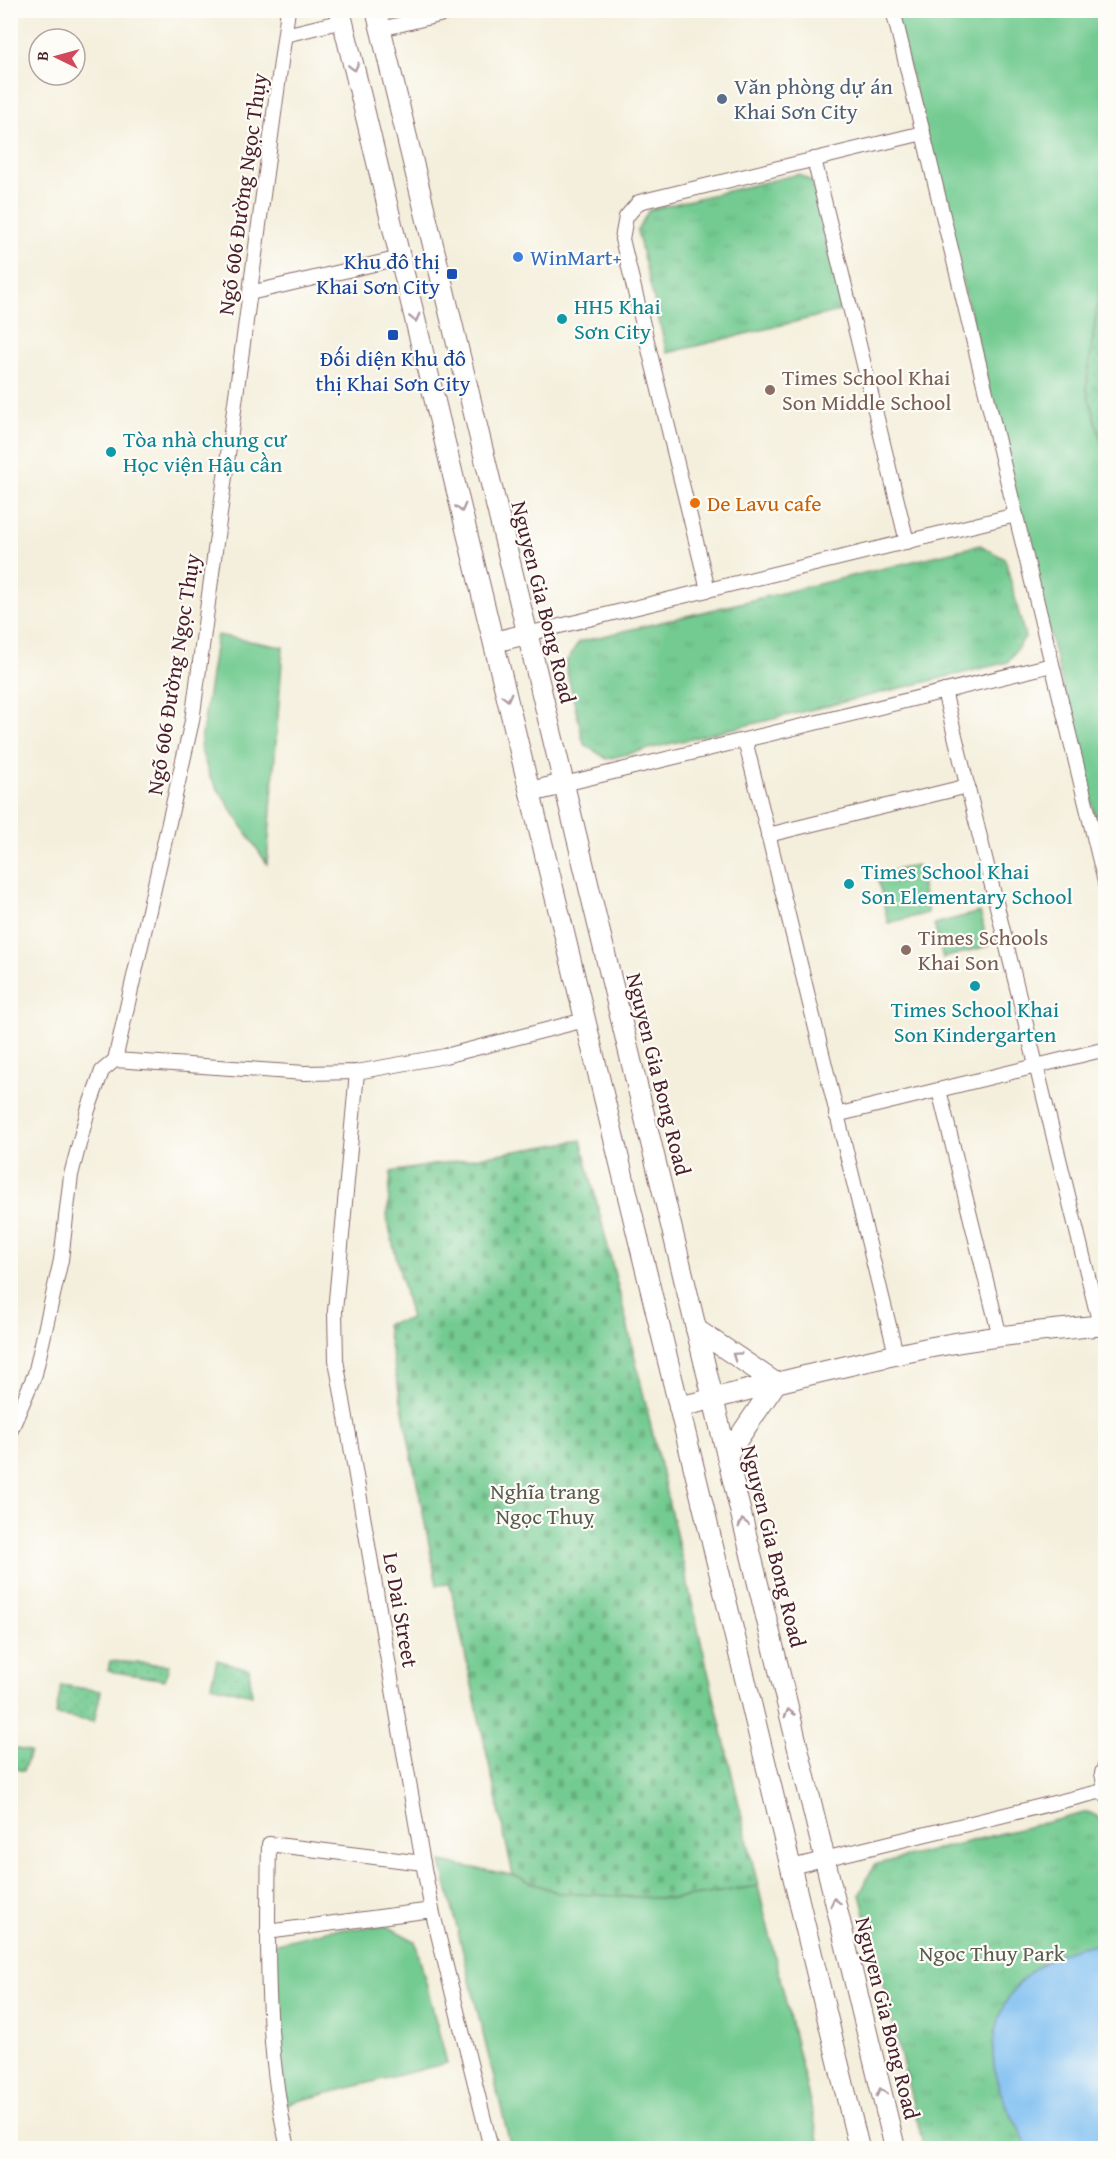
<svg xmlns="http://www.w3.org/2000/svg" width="1116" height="2159" viewBox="0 0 1116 2159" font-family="'Gentium Book Plus',serif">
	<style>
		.grass { fill: url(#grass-dots); stroke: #5e755e; stroke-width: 1.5 }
		.cemetery { fill: url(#cemetery-stones); stroke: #5e755e; stroke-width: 1.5 }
		.park { fill: url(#park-tufts); stroke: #5e755e; stroke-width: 1.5 }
		.garden { fill: #73cb91; stroke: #5e755e; stroke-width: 1.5 }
		.water { fill: #7bbef1; stroke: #626e8e; stroke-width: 1.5 }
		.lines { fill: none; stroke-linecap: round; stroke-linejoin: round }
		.street-casing { stroke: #866869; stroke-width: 16 }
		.secondary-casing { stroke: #866869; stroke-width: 22 }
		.street { stroke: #fff; stroke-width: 14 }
		.secondary { stroke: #fff; stroke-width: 20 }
		.oneway { stroke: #ae9aa0 }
		.service-dot { fill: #5c6f8a; stroke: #fdfcf7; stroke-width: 2 }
		.shop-dot { fill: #3f7fe0; stroke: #fdfcf7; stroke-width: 2 }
		.transit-dot { fill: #1a4fb4; stroke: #fdfcf7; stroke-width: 2 }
		.culture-dot { fill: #0f9aa8; stroke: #fdfcf7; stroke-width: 2 }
		.education-dot { fill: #8d6e63; stroke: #fdfcf7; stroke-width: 2 }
		.food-dot { fill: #e8710a; stroke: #fdfcf7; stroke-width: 2 }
		.labels { text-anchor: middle; stroke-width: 4.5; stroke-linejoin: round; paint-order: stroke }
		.service-label { font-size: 22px; fill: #4e5e75; stroke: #fdfcf7; text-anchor: start }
		.street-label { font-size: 22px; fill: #4a1f2b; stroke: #fdfcf7 }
		.shop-label { font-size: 22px; fill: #366cbe; stroke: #fdfcf7; text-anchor: start }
		.transit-label { font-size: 22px; fill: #164399; stroke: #fdfcf7; text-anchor: end }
		.culture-label { font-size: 22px; fill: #0d838f; stroke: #fdfcf7; text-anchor: start }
		.education-label { font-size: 22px; fill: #785e54; stroke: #fdfcf7; text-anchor: start }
		.food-label { font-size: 22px; fill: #c56008; stroke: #fdfcf7; text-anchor: start }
		.park-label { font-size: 22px; fill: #585b4f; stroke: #fdfcf7 }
	</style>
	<defs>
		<pattern id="grass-dots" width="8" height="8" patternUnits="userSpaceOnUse" patternTransform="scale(1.5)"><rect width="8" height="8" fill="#73cb91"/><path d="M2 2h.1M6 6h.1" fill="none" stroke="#65ae7d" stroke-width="1.8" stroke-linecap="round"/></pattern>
		<pattern id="cemetery-stones" width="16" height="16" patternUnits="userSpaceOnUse" patternTransform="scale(1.5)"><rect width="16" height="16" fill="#73cb91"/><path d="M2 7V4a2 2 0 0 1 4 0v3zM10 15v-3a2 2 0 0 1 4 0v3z" fill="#65ae7d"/></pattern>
		<pattern id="park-tufts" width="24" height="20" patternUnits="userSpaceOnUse" patternTransform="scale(1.5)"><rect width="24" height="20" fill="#73cb91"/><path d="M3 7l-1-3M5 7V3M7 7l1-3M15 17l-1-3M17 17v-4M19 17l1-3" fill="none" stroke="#65ae7d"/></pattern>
	</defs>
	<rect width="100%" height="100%" fill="#fdfcf7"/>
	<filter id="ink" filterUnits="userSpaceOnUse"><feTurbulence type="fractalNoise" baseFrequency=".0167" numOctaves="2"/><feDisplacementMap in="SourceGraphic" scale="12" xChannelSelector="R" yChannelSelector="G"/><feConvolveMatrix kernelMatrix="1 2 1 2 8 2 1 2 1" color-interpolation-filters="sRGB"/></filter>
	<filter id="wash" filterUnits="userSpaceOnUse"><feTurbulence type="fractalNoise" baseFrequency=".008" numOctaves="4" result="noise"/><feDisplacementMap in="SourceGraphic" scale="24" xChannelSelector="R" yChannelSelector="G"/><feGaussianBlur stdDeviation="1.35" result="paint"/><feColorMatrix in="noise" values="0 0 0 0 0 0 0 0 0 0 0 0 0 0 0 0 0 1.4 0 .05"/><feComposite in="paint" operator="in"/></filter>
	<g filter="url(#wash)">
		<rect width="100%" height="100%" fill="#f4efdc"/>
		<!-- grass -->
		<g class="grass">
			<polygon points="1105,241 1105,457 1086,388"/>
			<polygon points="217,1660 249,1669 252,1695 211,1685"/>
			<polygon points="110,1661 169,1665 165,1680 108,1671"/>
			<polygon points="61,1685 101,1691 94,1722 56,1715"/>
			<polygon points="10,1747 30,1752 23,1771 11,1767"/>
		</g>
		<!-- cemetery -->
		<polygon class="cemetery" points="581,1140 625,1315 758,1886 674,1899 558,1893 513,1875 450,1584 437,1585 386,1324 411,1319 387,1219 391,1172"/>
		<!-- park -->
		<g class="park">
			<polygon points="799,174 812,182 844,310 667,353 637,231 649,210"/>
			<polygon points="980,545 1005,559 1025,637 1008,662 607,759 584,744 565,664 579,642"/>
			<polygon points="1088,1812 1097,1816 1106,1828 1105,2148 924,2148 860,1894 874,1865"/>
		</g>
		<!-- garden -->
		<g class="garden">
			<polygon points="895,11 1105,11 1106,241 1086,388 1106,457 1106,812 1095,816"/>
			<polygon points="217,635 283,647 267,864 210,777 200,747"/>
			<polygon points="917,865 928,913 888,923 877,875"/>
			<polygon points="980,912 988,946 943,958 934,924"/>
			<polygon points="441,1862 513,1875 558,1893 674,1899 758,1886 821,2148 511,2148"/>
			<polygon points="387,1926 415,1941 447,2063 286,2104 269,1945 330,1930"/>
		</g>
		<!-- water -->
		<path class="water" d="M1105,1944v204h-77c-10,-24 -26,-45 -32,-71 -17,-71 40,-132 109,-133z"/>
	</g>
	<g filter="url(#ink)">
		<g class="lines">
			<!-- street casing -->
			<g class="street-casing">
				<g id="street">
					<polyline points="893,10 1106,886"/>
					<polyline points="381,29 460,10"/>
					<polyline points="285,35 343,21"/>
					<polyline points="814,159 907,542"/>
					<polyline points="250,293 400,258"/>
					<polyline points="708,590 622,239 626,217 639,202 923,133"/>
					<polyline points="527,634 1016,515"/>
					<polyline points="944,691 1100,1325"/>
					<polyline points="745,740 896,1354"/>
					<polyline points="564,784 1052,665"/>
					<polyline points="768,835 968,786"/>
					<polyline points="115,1060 305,1073 357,1072 445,1056 585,1020"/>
					<polyline points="357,1072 335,1311 336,1360 423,1863 432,1910 491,2148"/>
					<polyline points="939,1090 1000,1337"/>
					<polyline points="836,1115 1106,1049"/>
					<polyline points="10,1432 35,1374 61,1260 71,1175 88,1110 102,1071 115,1060 192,721 288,10"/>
					<polyline points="1106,1763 1102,1773 1106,1796"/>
					<polyline points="791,1867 1103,1791"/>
					<polyline points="267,1932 432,1910"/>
					<path d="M288,2148c-23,-100 -21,-202 -19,-304l154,19"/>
				</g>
			</g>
			<!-- secondary casing -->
			<g class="secondary-casing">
				<g id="secondary">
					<polyline points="340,10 859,2148"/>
					<polyline points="376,10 895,2148"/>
					<polyline points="494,642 527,634"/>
					<polyline points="530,792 564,784"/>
					<polyline points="696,1329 776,1383 727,1455"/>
					<path d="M679,1407c86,-21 172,-44 259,-61 55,-10 111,-16 168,-21"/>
				</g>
			</g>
			<!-- street -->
			<use href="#street" class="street"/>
			<!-- secondary -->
			<use href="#secondary" class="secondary"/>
		</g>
		<!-- one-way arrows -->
		<defs><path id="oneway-chevron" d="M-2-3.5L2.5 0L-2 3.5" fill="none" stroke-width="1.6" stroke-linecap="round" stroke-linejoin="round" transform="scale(1.5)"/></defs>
		<g class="oneway">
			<use href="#oneway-chevron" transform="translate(354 67) rotate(76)"/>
			<use href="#oneway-chevron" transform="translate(415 318) rotate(76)"/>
			<use href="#oneway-chevron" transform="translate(461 508) rotate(76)"/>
			<use href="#oneway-chevron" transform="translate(507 697) rotate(76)"/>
			<use href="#oneway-chevron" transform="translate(736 1356) rotate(-146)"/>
			<use href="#oneway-chevron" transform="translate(743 1523) rotate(-104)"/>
			<use href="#oneway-chevron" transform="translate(789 1713) rotate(-104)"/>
			<use href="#oneway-chevron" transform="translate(835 1902) rotate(-104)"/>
			<use href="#oneway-chevron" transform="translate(881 2092) rotate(-104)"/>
		</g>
	</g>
	<!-- markers -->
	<circle class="service-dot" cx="722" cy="99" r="6"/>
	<circle class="shop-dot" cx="518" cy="257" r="6"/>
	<g class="transit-dot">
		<rect x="446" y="268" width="12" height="12" rx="3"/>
		<rect x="387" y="329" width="12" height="12" rx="3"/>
	</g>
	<g class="culture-dot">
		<circle cx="562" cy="319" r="6"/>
		<circle cx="111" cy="452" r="6"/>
		<circle cx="849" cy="884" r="6"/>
		<circle cx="975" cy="986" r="6"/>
	</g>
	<g class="education-dot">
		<circle cx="770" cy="390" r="6"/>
		<circle cx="906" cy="950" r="6"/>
	</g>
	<circle class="food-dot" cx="695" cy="503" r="6"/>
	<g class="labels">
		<!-- service labels -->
		<g class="service-label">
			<text x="734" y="94">Văn phòng dự án<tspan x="734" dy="25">Khai Sơn City</tspan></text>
		</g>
		<!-- street labels -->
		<g class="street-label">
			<text transform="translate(242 194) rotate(-82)" y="8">Ngõ 606 Đường Ngọc Thụy</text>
			<text transform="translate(544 602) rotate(76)" y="8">Nguyen Gia Bong Road</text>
			<text transform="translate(173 674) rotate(-81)" y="8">Ngõ 606 Đường Ngọc Thụy</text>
			<text transform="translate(659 1074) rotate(76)" y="8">Nguyen Gia Bong Road</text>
			<text transform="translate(774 1546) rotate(76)" y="8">Nguyen Gia Bong Road</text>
			<text transform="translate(401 1610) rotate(80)" y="8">Le Dai Street</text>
			<text transform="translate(888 2018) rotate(76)" y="8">Nguyen Gia Bong Road</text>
		</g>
		<!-- shop labels -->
		<g class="shop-label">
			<text x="530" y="265">WinMart+</text>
		</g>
		<!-- transit labels -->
		<g class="transit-label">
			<text x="440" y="269">Khu đô thị<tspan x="440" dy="25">Khai Sơn City</tspan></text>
			<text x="393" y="366" text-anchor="middle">Đối diện Khu đô<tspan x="393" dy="25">thị Khai Sơn City</tspan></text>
		</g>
		<!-- culture labels -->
		<g class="culture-label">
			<text x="574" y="314">HH5 Khai<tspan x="574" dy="25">Sơn City</tspan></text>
			<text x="123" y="447">Tòa nhà chung cư<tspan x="123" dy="25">Học viện Hậu cần</tspan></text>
			<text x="861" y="879">Times School Khai<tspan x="861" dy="25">Son Elementary School</tspan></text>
			<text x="975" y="1017" text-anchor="middle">Times School Khai<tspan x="975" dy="25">Son Kindergarten</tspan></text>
		</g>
		<!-- education labels -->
		<g class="education-label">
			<text x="782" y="385">Times School Khai<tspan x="782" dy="25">Son Middle School</tspan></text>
			<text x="918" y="945">Times Schools<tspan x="918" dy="25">Khai Son</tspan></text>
		</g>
		<!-- food labels -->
		<g class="food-label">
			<text x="707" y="511">De Lavu cafe</text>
		</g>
		<!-- park labels -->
		<g class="park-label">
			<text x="545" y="1499">Nghĩa trang<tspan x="545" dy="25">Ngọc Thuỵ</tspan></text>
			<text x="992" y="1961">Ngoc Thuy Park</text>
		</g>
	</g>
	<!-- margin -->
	<rect width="1116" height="2159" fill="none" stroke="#fdfcf7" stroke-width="36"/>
	<!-- north arrow -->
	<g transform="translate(57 57) rotate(275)"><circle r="28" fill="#fdfcf7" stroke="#b5a4a5" stroke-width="1.5"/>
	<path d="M0-4.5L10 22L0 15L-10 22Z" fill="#d1495b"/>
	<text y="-9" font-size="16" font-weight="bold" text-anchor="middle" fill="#4a1f2b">B</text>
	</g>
</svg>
